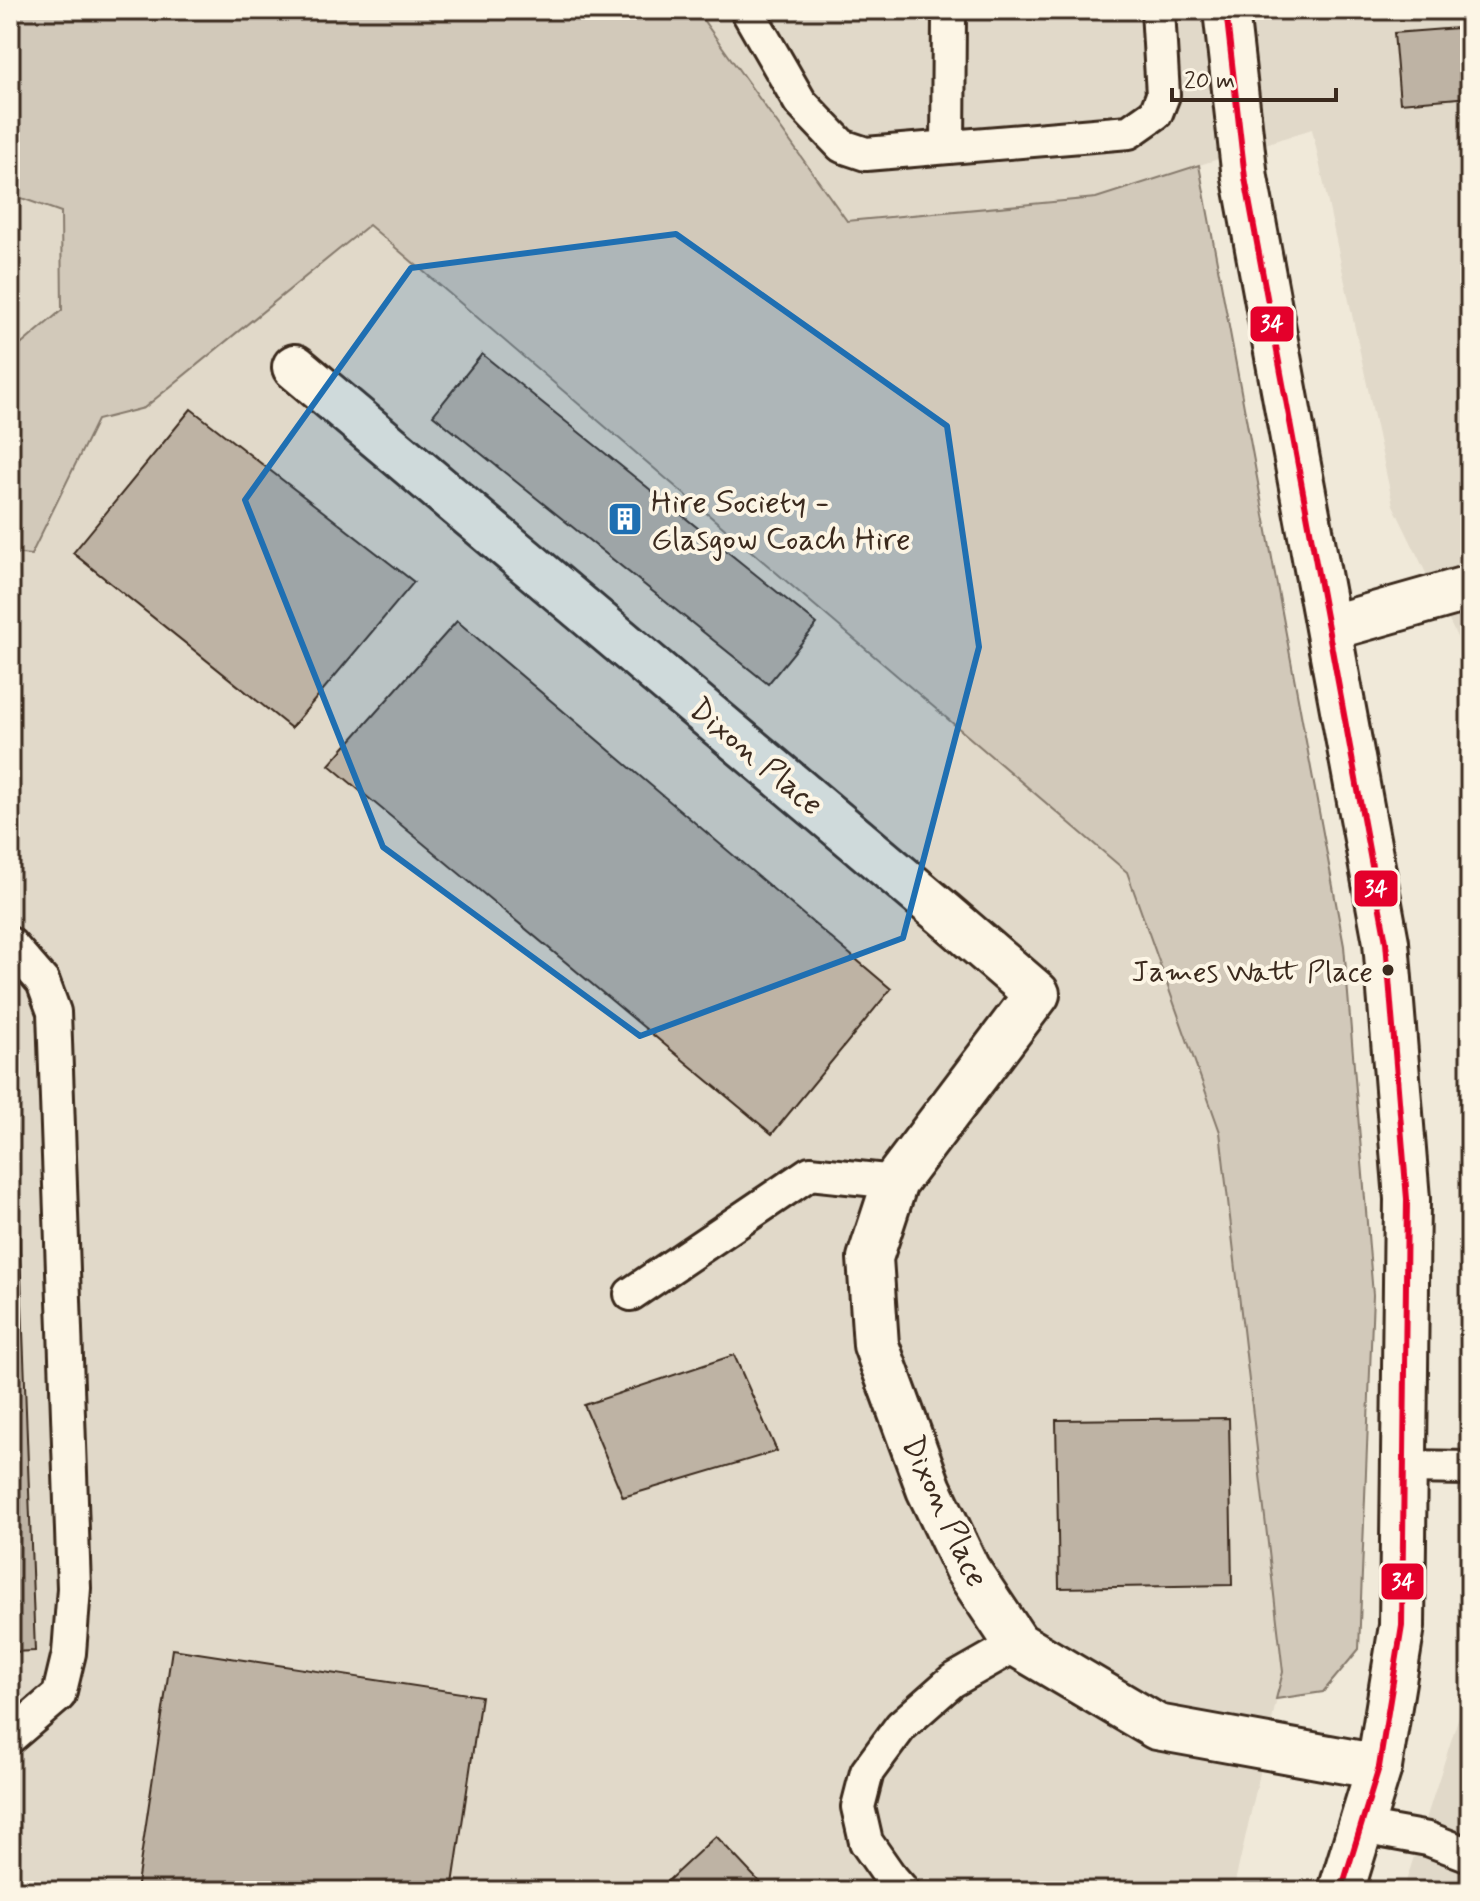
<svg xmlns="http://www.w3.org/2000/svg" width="1480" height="1901" viewBox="0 0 1480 1901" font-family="Mynerve,sans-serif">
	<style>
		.built { fill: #e1d9c9 }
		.green { fill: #d2c9ba; stroke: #867a6c; stroke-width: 2 }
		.building { fill: #beb3a4; stroke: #3b2a1e; stroke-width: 2 }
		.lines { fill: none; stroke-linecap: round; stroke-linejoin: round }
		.service-casing { stroke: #3b2a1e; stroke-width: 38 }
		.minor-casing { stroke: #3b2a1e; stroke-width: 50 }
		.tertiary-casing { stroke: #3b2a1e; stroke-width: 50 }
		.service { stroke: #fcf5e5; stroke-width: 32 }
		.minor { stroke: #fcf5e5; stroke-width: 44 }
		.tertiary { stroke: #fcf5e5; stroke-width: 44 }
		.bus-1-casing { stroke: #fcf5e5; stroke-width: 12 }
		.bus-1 { stroke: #e4002b; stroke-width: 6 }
		.marked { fill: #1f6fb2; fill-opacity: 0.2; stroke: #1f6fb2; stroke-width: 6; stroke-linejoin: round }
		.bus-dot { fill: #3b2a1e; stroke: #fcf5e5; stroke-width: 3 }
		.labels { text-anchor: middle; stroke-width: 8; stroke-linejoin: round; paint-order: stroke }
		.bus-label { font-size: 30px; fill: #3b2a1e; stroke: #fcf5e5; text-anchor: end }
		.poi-label { font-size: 32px; fill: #3b2a1e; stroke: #fcf5e5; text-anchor: start }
		.street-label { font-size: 32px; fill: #3b2a1e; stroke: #fcf5e5 }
		.line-badge { stroke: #fcf5e5; stroke-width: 3 }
		.badge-label { font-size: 22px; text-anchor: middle; font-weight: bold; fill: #fff }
	</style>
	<rect width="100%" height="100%" fill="#f0e9d9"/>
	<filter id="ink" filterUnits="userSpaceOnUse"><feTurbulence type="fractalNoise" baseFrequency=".0125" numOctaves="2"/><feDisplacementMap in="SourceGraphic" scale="16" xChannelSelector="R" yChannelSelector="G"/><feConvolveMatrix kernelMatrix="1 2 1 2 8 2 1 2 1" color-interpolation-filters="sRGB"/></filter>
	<g filter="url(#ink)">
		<!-- built -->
		<g class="built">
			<polygon points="696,10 1470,10 1470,664 1393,505 1312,129 1096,198 847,221"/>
			<polygon points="10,194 61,212 62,311 10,354"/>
			<polygon points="368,225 1127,872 1220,1132 1283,1672 1233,1891 10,1891 10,553 31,555 97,420 144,408"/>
			<polygon points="1466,1694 1470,1695 1470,1891 1403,1891"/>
		</g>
		<!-- green -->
		<polygon class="green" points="10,10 696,10 847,221 1096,198 1199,165 1344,946 1373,1295 1359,1649 1323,1692 1276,1699 1283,1672 1220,1132 1127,872 369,225 144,408 97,420 31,555 10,553 10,354 62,310 61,212 10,194"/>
		<!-- building -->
		<g class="building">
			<polygon points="1470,27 1470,97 1400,103 1394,33"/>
			<polygon points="482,354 817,624 768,684 433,415"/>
			<polygon points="191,409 414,582 291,728 73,553"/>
			<polygon points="457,621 891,989 772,1134 329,765"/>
			<polygon points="10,1037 12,1037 35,1651 10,1652"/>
			<polygon points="734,1355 777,1451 623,1497 584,1405"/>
			<polygon points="1229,1418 1232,1585 1059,1588 1056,1420"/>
			<polygon points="172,1649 481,1696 452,1891 136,1891"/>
			<polygon points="716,1836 768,1891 657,1891"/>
		</g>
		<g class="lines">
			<!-- service casing -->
			<g class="service-casing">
				<g id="service">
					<polyline points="747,10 800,102 842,146 866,154 1129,132 1156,113 1163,95 1158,10"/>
					<polyline points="948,147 949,17"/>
					<polyline points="10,944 43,982 54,1012 74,1588 69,1653 59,1695 10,1737"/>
					<polyline points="631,1294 810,1173 895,1182"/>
					<polyline points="1405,1467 1470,1468"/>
					<polyline points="1361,1827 1428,1839 1470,1855"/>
					<polyline points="903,1891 889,1875 866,1842 858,1807 867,1772 901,1726 952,1681 1017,1644"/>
				</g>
			</g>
			<!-- minor casing -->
			<g class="minor-casing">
				<g id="minor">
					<polyline points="295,367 943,913 1037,994 895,1182 870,1258 876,1345 929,1489 967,1569 1017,1644 1157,1727 1379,1767"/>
					<polyline points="1329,628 1470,588"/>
				</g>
			</g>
			<!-- tertiary casing -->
			<g class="tertiary-casing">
				<polyline id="tertiary" points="1226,10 1245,178 1386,942 1407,1199 1402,1626 1379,1767 1341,1891"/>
			</g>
			<!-- service -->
			<use href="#service" class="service"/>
			<!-- minor -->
			<use href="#minor" class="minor"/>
			<!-- tertiary -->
			<use href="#tertiary" class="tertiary"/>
			<!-- bus-1 casing -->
			<g class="bus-1-casing">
				<polyline id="bus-1" points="1226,10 1245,178 1386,942 1407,1199 1402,1626 1379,1767 1341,1891"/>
			</g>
			<!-- bus-1 -->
			<use href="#bus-1" class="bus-1"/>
		</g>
	</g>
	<!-- marked area -->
	<path class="marked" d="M676,234l271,192 32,221 -76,291 -263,98 -257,-189 -138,-347 166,-232z"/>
	<!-- icons -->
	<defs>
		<g id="building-square" transform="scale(1.8)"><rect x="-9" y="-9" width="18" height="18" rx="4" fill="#1f6fb2" stroke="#fcf5e5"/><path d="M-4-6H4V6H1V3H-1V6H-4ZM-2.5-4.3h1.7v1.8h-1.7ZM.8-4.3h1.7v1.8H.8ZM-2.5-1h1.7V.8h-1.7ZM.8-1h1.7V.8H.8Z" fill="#fff"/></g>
	</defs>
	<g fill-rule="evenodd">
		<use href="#building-square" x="625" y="519"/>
	</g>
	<!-- markers -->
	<circle class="bus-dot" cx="1388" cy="970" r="7"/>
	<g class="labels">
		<!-- bus labels -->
		<g class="bus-label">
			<text x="1373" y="981">James Watt Place</text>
		</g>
		<!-- poi labels -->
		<g class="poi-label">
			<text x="651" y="512">Hire Society -<tspan x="651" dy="37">Glasgow Coach Hire</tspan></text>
		</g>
		<!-- street labels -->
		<g class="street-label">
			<text transform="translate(757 756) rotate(40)" y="11">Dixon Place</text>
			<text transform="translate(946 1511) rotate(65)" y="11">Dixon Place</text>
		</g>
	</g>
	<g class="line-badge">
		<rect x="1249" y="305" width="46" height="38" rx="8" fill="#e4002b"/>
		<rect x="1353" y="869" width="46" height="39" rx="8" fill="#e4002b"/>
		<rect x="1380" y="1562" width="45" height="39" rx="8" fill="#e4002b"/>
	</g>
	<g class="badge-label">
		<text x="1272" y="331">34</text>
		<text x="1376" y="896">34</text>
		<text x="1403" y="1589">34</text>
	</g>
	<!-- margin -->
	<rect width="1480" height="1901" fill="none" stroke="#fcf5e5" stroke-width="40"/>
	<rect x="20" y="20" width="1440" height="1861" fill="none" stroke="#3b2a1e" stroke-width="3" filter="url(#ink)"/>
	<!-- scale -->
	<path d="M1172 88v12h164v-12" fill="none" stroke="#3b2a1e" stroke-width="4"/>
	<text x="1184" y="88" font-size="24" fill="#3b2a1e" stroke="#fcf5e5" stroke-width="6" paint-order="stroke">20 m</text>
</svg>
